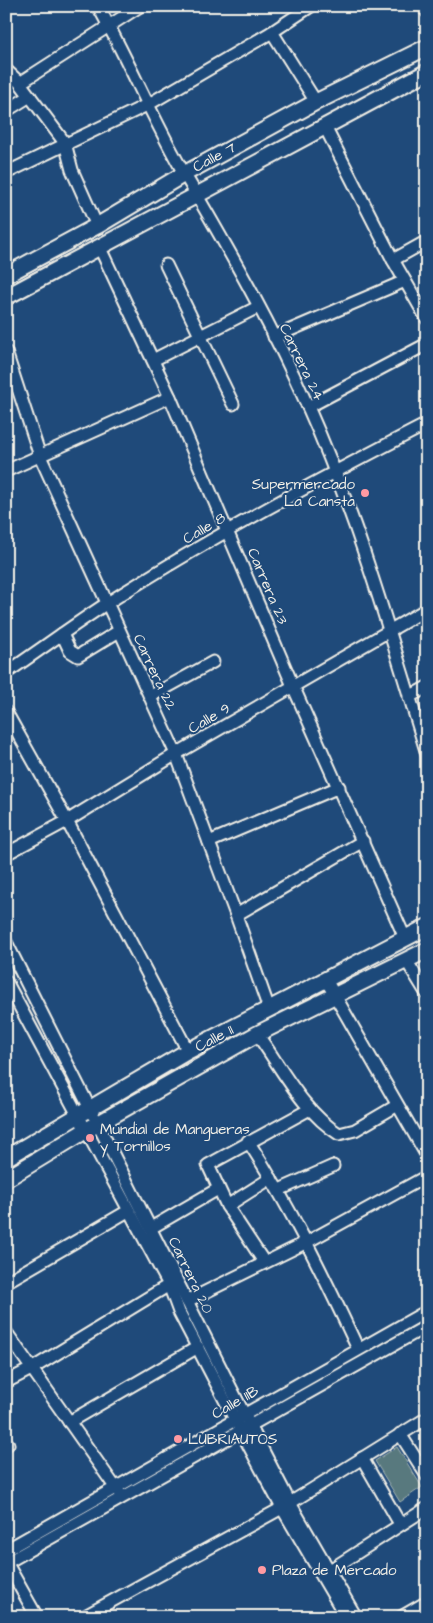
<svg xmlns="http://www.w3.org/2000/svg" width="433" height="1623" viewBox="0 0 433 1623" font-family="'Architects Daughter',sans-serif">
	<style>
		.green { fill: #58797e; stroke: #a6b5b3 }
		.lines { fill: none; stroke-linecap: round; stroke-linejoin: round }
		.minor-casing { stroke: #f4f1e8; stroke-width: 15 }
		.major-casing { stroke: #f4f1e8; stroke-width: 19 }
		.minor { stroke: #1f4a7a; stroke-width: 11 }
		.major { stroke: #1f4a7a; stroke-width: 15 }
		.poi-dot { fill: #ff9aa2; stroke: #1f4a7a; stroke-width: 2 }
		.labels { text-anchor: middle; stroke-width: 4; stroke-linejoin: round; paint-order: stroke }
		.street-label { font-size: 15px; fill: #f4f1e8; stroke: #1f4a7a }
		.poi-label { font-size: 15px; fill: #f4f1e8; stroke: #1f4a7a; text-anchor: start }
	</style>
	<rect width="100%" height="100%" fill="#1f4a7a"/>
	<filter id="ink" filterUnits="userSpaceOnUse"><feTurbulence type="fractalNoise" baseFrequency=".02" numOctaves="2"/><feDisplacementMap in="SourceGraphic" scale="10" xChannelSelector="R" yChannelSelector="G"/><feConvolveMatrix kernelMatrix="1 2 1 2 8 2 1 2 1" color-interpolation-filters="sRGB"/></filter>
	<g filter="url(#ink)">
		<!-- green -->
		<polygon class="green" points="397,1447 422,1487 400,1502 375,1461"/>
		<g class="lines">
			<!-- minor casing -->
			<g class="minor-casing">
				<g id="minor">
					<path d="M98,6c31,55 55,114 87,169 44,75 88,152 123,232 50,112 83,230 119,347"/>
					<polyline points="423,6 427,12"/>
					<polyline points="272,32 316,102"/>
					<polyline points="6,70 20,83 65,143 72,170 97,226"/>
					<polyline points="20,83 140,6"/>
					<polyline points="6,111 30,96"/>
					<polyline points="325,127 393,260 427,319"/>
					<polyline points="6,173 149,104 272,32 311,6"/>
					<polyline points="99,246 170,397 293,686 405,938"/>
					<polyline points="393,260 427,241"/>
					<polyline points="166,265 233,404"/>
					<polyline points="274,337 405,281"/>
					<polyline points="6,352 40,456 176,754 236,915 269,1009"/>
					<polyline points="153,360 258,307"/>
					<polyline points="308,407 427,344"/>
					<polyline points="6,471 170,397"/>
					<polyline points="62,634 70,651 78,656 119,631"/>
					<path d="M6,673c34,-23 66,-47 100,-69 103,-66 212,-124 321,-180"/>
					<polyline points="151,696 213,662"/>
					<polyline points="409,697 427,687"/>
					<polyline points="6,712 67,821 188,1051"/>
					<polyline points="209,842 339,787"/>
					<polyline points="6,854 67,821 176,754 427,609"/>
					<polyline points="236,915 363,841"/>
					<polyline points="6,942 244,1414 290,1503 356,1617"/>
					<polyline points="406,960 427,994"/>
					<polyline points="326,980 427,1156"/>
					<polyline points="6,981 169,1285 179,1312 241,1431 282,1508 346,1617"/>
					<path d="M257,1034c24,33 46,78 82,100l16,-4 41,-24"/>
					<path d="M248,1141c43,67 77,137 110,208"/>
					<polyline points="279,1190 333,1166"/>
					<polyline points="227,1206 271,1178"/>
					<polyline points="151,1228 218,1189"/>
					<polyline points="264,1262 227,1206 208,1165 310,1109"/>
					<polyline points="6,1282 128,1211"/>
					<polyline points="187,1301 307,1242 427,1176"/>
					<polyline points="6,1332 120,1494"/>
					<polyline points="6,1382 33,1368 169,1285"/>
					<polyline points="69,1422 198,1347"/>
					<polyline points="400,1434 427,1476"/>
					<polyline points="6,1445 8,1444"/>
					<polyline points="362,1458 400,1524"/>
					<polyline points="290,1503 427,1418"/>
					<polyline points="6,1550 427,1311"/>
					<polyline points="6,1562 37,1617"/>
					<polyline points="6,1563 427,1326"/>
					<polyline points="330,1570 427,1508"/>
					<polyline points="83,1617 282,1508"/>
					<polyline points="401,1617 427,1602"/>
				</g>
			</g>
			<!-- major casing -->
			<g class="major-casing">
				<g id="major">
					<polyline points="6,275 97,226 184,174 316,102 427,47"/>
					<polyline points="6,297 427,72"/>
					<polyline points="6,1158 188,1051 427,927"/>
					<polyline points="6,1179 85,1131 257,1034 427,950"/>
				</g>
			</g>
			<!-- minor -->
			<use href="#minor" class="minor"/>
			<!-- major -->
			<use href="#major" class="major"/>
		</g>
	</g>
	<!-- markers -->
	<g class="poi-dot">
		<circle cx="365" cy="493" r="5"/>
		<circle cx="90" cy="1138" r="5"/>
		<circle cx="178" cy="1439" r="5"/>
		<circle cx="262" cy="1570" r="5"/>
	</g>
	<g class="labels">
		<!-- street labels -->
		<g class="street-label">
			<text transform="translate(214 157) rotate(-28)" y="5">Calle 7</text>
			<text transform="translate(302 362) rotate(64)" y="5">Carrera 24</text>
			<text transform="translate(204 528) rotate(-31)" y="5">Calle 8</text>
			<text transform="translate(268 586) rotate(67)" y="5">Carrera 23</text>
			<text transform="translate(155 672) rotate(65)" y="5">Carrera 22</text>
			<text transform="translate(209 718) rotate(-30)" y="5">Calle 9</text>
			<text transform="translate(214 1038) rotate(-28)" y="5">Calle 11</text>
			<text transform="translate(191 1275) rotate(64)" y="5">Carrera 20</text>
			<text transform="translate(235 1402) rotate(-30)" y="5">Calle 11B</text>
		</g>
		<!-- poi labels -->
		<g class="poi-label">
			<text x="355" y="489" text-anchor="end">Supermercado<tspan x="355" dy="17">La Cansta</tspan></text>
			<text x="100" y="1134">Mundial de Mangueras<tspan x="100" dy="17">y Tornillos</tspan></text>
			<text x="188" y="1444">LUBRIAUTOS</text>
			<text x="272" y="1575">Plaza de Mercado</text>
		</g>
	</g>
	<!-- margin -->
	<rect width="433" height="1623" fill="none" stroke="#1f4a7a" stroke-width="25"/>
	<rect x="12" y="12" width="408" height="1598" fill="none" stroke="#f4f1e8" stroke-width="2" filter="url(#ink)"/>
</svg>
